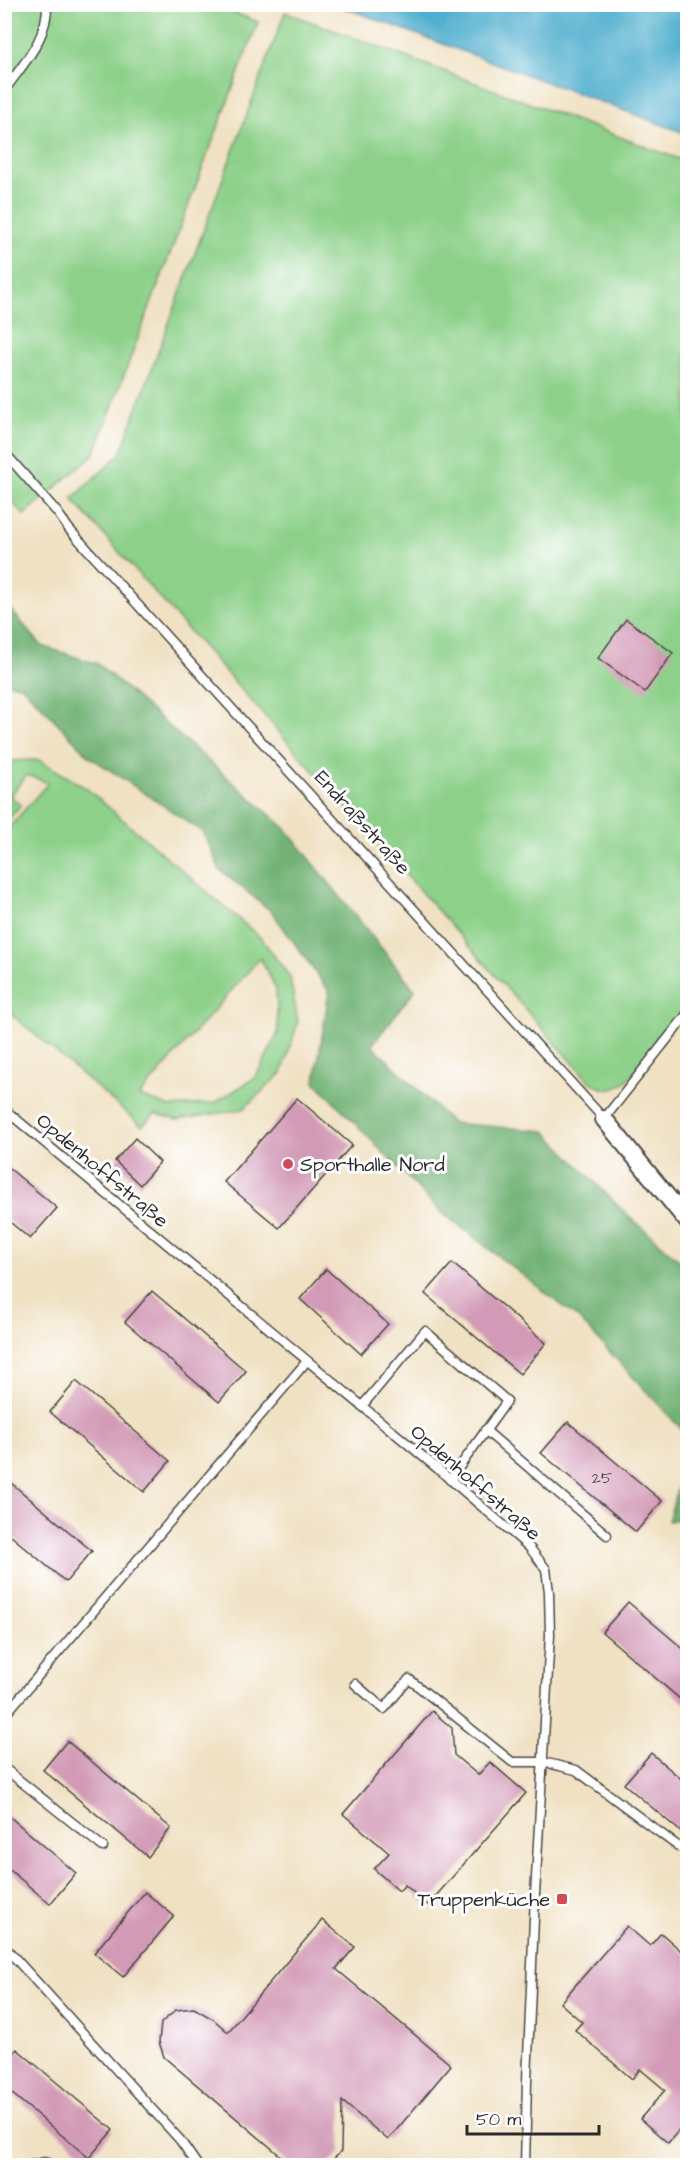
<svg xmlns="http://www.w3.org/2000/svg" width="692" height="2170" viewBox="0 0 692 2170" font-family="'Architects Daughter',sans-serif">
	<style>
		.green { fill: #8cd089; stroke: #5c7e5a; stroke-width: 1.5; fill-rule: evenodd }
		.forest { fill: #71b275; stroke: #4e6e50; stroke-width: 1.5 }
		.water { fill: #4fafce; stroke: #3d6d7c; stroke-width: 1.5 }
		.building { fill: #d29ab6 }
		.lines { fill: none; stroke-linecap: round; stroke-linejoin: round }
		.lane-casing { stroke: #494642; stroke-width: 11 }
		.street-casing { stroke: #494642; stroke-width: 20 }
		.lane { stroke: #fff; stroke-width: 8 }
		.street { stroke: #fff; stroke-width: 16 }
		.poi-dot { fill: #d1495b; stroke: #fff; stroke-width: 2 }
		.labels { text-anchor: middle; stroke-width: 6; stroke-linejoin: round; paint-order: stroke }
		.number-label { font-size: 16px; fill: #55474e }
		.street-label { font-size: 20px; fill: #2b2b2b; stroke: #fff }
		.poi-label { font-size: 20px; fill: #2b2b2b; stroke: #fff; text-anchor: start }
	</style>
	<rect width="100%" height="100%" fill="#fff"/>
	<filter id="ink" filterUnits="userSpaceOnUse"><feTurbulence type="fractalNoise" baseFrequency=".0167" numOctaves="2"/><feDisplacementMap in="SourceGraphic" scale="12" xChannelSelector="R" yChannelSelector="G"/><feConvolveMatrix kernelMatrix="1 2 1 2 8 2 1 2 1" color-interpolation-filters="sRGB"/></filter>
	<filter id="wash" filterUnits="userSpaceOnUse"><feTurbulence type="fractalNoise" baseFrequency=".008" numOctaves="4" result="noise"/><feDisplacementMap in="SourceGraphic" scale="24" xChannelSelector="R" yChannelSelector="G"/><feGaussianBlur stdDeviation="1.35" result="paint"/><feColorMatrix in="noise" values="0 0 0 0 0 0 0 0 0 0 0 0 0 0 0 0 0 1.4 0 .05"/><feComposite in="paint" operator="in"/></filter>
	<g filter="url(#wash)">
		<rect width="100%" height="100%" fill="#f0e1c3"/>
		<!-- green -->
		<g class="green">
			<polygon points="5,5 214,5 258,22 94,454 24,515 5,495"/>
			<path d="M285,12l402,150v844c-13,17 -56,82 -76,83 -8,1 -15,-4 -22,-8l-517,-582 48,-45z"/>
			<path d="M39,760l47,28 175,150 29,39 8,45 -16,51 -39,36 -65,11 -23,-6 -13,12 -137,-117v-177l43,-49 -21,-8 -17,21 11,9 -16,18v-62zM260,958l16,31 2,44 -22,44 -41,26 -44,4 -32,-11z"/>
		</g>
		<!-- forest -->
		<g class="forest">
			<polygon points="9,608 42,646 98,664 286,829 415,990 372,1045 452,1123 545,1131 619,1207 687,1267 687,1435 578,1318 440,1211 315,1082 329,991 272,912 220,870 203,832 90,757 21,685 5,683 5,612"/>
			<polygon points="687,1457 687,1518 668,1521"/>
		</g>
		<!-- water -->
		<polygon class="water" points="337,5 687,5 687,134"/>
		<g id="blocks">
			<!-- building -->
			<g class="building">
				<polygon points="626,619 673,653 645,692 598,658"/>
				<polygon points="297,1098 352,1145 279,1228 224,1182"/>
				<polygon points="135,1138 160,1162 140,1185 115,1161"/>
				<polygon points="4,1164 57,1208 30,1239 4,1217"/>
				<polygon points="452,1263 546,1343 520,1374 425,1294"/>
				<polygon points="326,1269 388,1324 361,1354 300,1299"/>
				<polygon points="152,1291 246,1371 219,1402 125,1322"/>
				<polygon points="76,1381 170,1461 144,1492 50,1412"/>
				<polygon points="568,1422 662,1501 636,1532 541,1453"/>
				<polygon points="4,1477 92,1551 66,1582 4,1530"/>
				<polygon points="628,1602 687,1652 687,1705 602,1632"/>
				<polygon points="432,1711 452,1728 454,1755 478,1775 490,1762 526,1793 428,1905 405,1885 399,1891 374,1869 389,1853 343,1814"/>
				<polygon points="67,1741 171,1828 148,1857 43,1770"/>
				<polygon points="651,1753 687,1784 687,1837 624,1784"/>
				<polygon points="4,1812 76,1873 50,1904 4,1865"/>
				<polygon points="145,1892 174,1916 123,1977 94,1953"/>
				<polygon points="322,1920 355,1947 336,1969 451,2065 388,2140 342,2101 341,2151 327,2166 295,2166 289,2163 164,2057 159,2042 161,2023 176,2010 194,2008 213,2019 228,2032"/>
				<polygon points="627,1926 650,1946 661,1933 687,1956 687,2121 668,2143 640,2119 665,2090 640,2069 632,2079 575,2030 582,2022 560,2003"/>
				<polygon points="17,2049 113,2130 89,2158 4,2087 4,2063"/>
			</g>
		</g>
	</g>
	<g filter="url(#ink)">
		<use href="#blocks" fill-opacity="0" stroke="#494642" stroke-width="1.5"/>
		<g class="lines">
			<!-- lane casing -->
			<g class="lane-casing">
				<g id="lane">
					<path d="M4,91c19,-27 44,-52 43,-87"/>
					<polyline points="4,452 57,512 69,529 604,1119 688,1013"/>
					<polyline points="4,1109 438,1469 529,1547 546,1569 549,1592 550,1635 535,1895 527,2080 525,2166"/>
					<polyline points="362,1406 425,1331 507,1401 450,1480"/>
					<polyline points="485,1430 607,1535"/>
					<polyline points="355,1684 384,1709 409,1679 512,1762 543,1762 576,1770 679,1847"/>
					<polyline points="4,1716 307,1361"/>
					<polyline points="4,1768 103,1847"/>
					<polyline points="4,1946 180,2140 198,2166"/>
					<polyline points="26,2166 44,2162 60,2166"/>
				</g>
			</g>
			<!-- street casing -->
			<g class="street-casing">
				<polyline id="street" points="604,1119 688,1222"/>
			</g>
			<!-- lane -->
			<use href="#lane" class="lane"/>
			<!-- street -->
			<use href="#street" class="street"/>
		</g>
	</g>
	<!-- markers -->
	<g class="poi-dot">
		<circle cx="288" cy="1164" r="6"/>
		<rect x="556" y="1893" width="12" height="12" rx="3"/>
	</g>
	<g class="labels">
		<!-- number labels -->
		<g class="number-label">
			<text x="602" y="1483">25</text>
		</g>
		<!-- street labels -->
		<g class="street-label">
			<text transform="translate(363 822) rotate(48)" y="7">Endraßstraße</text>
			<text transform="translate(103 1170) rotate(40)" y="7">Opdenhoffstraße</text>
			<text transform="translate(476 1482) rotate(41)" y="7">Opdenhoffstraße</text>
		</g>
		<!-- poi labels -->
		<g class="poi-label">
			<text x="300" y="1171">Sporthalle Nord</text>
			<text x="550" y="1906" text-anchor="end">Truppenküche</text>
		</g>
	</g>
	<!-- margin -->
	<rect width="692" height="2170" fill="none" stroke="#fff" stroke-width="24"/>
	<!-- scale -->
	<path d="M467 2125v9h132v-9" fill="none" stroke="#2b2b2b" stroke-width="3"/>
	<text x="476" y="2125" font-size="18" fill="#2b2b2b" stroke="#ffffff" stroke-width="4.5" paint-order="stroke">50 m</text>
</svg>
